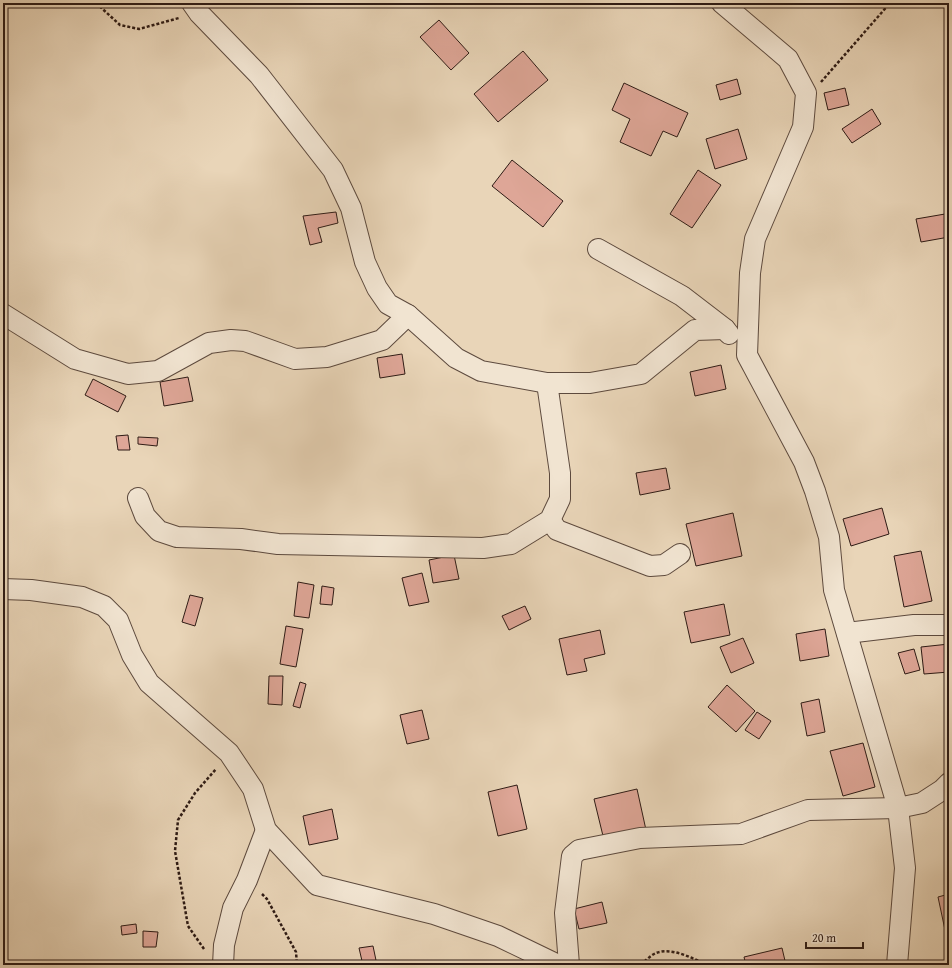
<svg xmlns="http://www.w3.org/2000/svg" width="952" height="968" viewBox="0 0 952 968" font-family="'Gentium Book Plus',serif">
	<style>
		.building { fill: #dea697; stroke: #2e1b15 }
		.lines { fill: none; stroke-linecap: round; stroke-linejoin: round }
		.minor-casing { stroke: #5d4a3e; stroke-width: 22 }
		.path { stroke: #2e1b15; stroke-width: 2.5; stroke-dasharray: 3 2; stroke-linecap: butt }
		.minor { stroke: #f1e4d1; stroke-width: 20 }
	</style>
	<rect width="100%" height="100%" fill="#e9d5b8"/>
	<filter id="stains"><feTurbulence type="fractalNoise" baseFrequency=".005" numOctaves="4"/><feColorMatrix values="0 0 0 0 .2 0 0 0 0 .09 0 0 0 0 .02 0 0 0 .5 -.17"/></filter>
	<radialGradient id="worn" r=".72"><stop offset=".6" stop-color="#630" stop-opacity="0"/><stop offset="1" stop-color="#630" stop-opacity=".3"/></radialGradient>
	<!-- building -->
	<g class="building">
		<polygon points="439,20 469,53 451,70 420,37"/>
		<polygon points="523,51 548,80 498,122 474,94"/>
		<polygon points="737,79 741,94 720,100 716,85"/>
		<polygon points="624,83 688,113 677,137 663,131 651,156 620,142 630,119 612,110"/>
		<polygon points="845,88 849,105 828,110 824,93"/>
		<polygon points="872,109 881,124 852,143 842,129"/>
		<polygon points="738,129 747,159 715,169 706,139"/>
		<polygon points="512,160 563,201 543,227 492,186"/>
		<polygon points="698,170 721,185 692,228 670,214"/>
		<polygon points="336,212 338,223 318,228 322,242 310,245 303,216"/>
		<polygon points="945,214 949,237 921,242 916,219"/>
		<polygon points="402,354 405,374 380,378 377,358"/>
		<polygon points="721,365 726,389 695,396 690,372"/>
		<polygon points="188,377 193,401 164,406 160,382"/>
		<polygon points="93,379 126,396 118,412 85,395"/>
		<polygon points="128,435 130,450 118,450 116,436"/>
		<polygon points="138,437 158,438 157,446 138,444"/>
		<polygon points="666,468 670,489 640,495 636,473"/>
		<polygon points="882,508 889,534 851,546 843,519"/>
		<polygon points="733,513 742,556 696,566 686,524"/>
		<polygon points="921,551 932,601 904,607 894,556"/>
		<polygon points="454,555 459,579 433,583 429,560"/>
		<polygon points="422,573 429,602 409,606 402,578"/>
		<polygon points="298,582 314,585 309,618 294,616"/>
		<polygon points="322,586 334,588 332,605 320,604"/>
		<polygon points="190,595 203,598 195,626 182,622"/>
		<polygon points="724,604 730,635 691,643 684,612"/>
		<polygon points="525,606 531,619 509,630 502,616"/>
		<polygon points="286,626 303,629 296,667 280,664"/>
		<polygon points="825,629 829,656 800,661 796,634"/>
		<polygon points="600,630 605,654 584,659 587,671 567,675 559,639"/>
		<polygon points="743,638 754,663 731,673 720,647"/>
		<polygon points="949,644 949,672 924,674 921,647"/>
		<polygon points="914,649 920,670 905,674 898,653"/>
		<polygon points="269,676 283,676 282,705 268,704"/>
		<polygon points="300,682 306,684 300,708 293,706"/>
		<polygon points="727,685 755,711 736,732 708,707"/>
		<polygon points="819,699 825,732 807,736 801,703"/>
		<polygon points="422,710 429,739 407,744 400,715"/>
		<polygon points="757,712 771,721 759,739 745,730"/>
		<polygon points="863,743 875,787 843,796 830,751"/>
		<polygon points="517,785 527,829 498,836 488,792"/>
		<polygon points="637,789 646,830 604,840 594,799"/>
		<polygon points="332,809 338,839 309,845 303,816"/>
		<polygon points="949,894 949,929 945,930 938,897"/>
		<polygon points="602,902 607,923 579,929 574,909"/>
		<polygon points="136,924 137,933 122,935 121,926"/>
		<polygon points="143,931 158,932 156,947 143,947"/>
		<polygon points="373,946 377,965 342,965 362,961 359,948"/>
		<polygon points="782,948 786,965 746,965 744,957"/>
		<polygon points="459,961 480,965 458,965"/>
		<polygon points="132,962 133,965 115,965"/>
	</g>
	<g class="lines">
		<!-- minor casing -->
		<g class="minor-casing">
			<g id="minor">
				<polyline points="192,3 199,13 259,75 333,170 351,208 365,262 377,288 388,304 408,315 456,358 481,371 547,383 590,383 641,374 695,330 725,329"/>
				<polyline points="722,3 788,59 806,93 803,127 755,239 750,273 747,355 804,462 815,491 829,537 834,590 898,808 905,868 897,965"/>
				<polyline points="598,249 682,296 725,329 729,334"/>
				<polyline points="3,314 75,359 128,374 158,371 209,343 231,340 245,341 295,359 327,357 382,340 408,315"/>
				<polyline points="138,498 145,516 159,531 177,537 241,539 278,544 483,548 511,544 550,520 560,499 560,473 547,383"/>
				<polyline points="550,520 557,530 650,566 664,565 680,554"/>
				<polyline points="3,589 31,590 82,597 104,606 118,620 132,655 149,683 229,753 253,789 266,830 317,885 434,914 498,936 558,965"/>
				<polyline points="847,633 914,625 949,625"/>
				<polyline points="223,965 224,945 233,908 247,880 266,830"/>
				<polyline points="569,965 565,913 572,856 579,850 640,838 741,834 808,810 898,808 922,803 942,790 949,783"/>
			</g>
		</g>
		<!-- path -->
		<g class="path">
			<polyline points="96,3 120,25 139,29 179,18"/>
			<polyline points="821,82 890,3"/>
			<polyline points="262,894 267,899 296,952 297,965"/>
			<polyline points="204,949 188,926 175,851 178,820 195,793 216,769"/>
			<path d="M641,965c4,-4 10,-10 15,-12 16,-6 36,5 51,12"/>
		</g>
		<!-- minor -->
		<use href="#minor" class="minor"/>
	</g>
	<!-- margin -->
	<rect width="952" height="968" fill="none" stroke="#e9d5b8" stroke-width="16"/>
	<rect x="4" y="4" width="944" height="960" fill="none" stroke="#2e1b15" stroke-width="2"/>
	<rect x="8" y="8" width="936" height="952" fill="none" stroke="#2e1b15"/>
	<!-- scale -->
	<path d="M806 942v6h57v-6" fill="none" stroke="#2e1b15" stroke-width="2"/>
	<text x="812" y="942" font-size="12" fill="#2e1b15" stroke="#f1e4d1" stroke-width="3" paint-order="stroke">20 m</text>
	<rect width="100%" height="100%" filter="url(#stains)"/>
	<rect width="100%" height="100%" fill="url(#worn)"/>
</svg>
